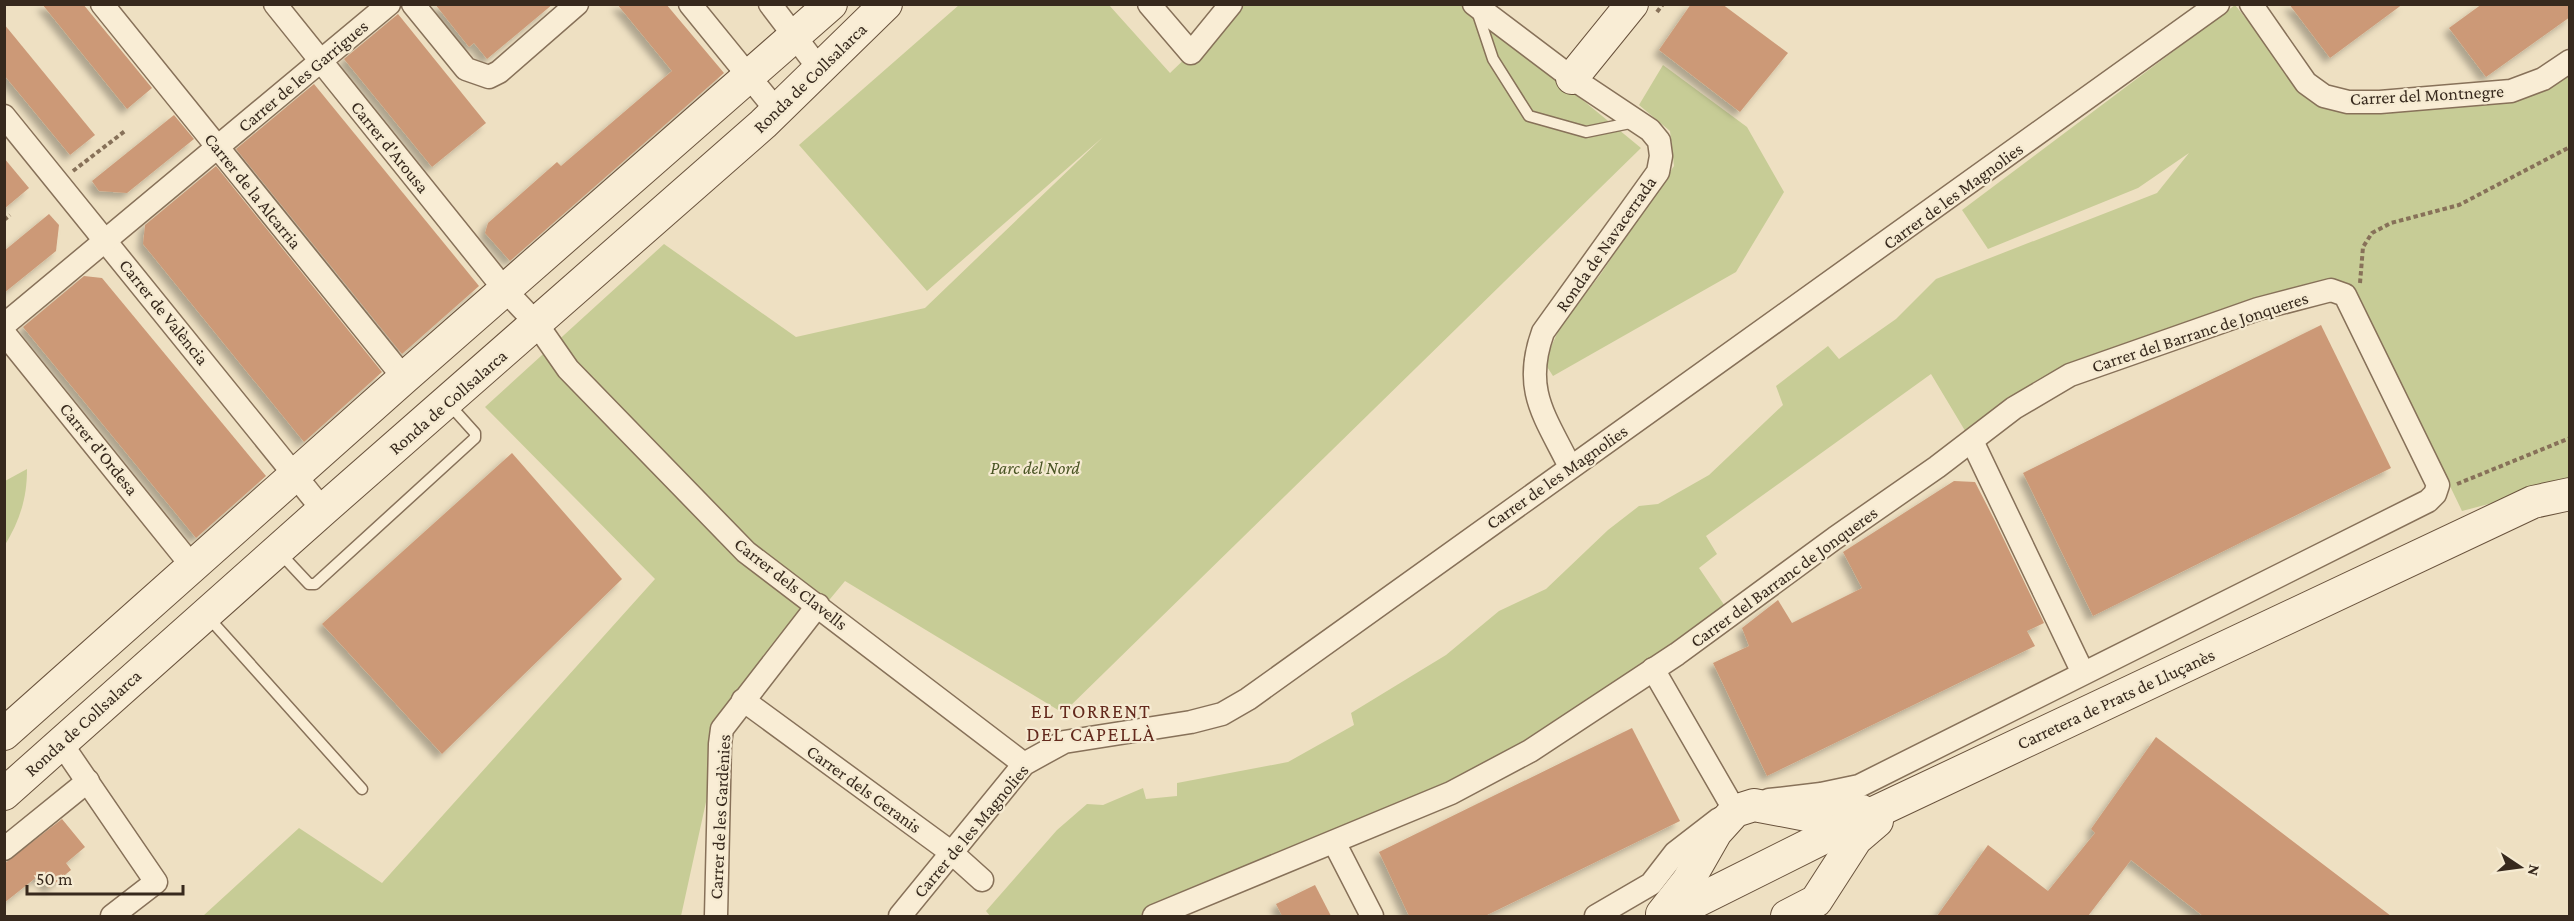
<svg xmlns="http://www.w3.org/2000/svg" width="2574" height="921" viewBox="0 0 2574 921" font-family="'Crimson Pro',serif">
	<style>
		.green { fill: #c7cc96 }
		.building { fill: #c97; filter: url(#shadow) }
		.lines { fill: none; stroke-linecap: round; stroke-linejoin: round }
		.lane-casing { stroke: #877159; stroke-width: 13 }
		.street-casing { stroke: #877159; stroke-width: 25 }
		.secondary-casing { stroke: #69523c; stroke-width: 34 }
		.path { stroke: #877159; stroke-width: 4; stroke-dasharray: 4.5 3; stroke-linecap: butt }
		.lane { stroke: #f9edd5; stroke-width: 10 }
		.street { stroke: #f9edd5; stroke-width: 22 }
		.secondary { stroke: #f9edd5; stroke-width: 32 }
		.labels { text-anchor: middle; stroke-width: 4.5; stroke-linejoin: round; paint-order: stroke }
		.street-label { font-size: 18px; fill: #37291d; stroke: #f5ead1 }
		.park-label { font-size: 18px; font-style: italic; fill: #495424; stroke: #f5ead1 }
		.neighbourhood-label { font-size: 20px; letter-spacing: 1.5px; fill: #642a1d; stroke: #f5ead1 }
	</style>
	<defs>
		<filter id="shadow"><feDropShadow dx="-5.5" dy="5.5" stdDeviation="3" flood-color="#0004"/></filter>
	</defs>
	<rect width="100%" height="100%" fill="#eee0c2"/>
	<!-- green -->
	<g class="green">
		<polygon points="959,5 1109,5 1170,73 1241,5 1467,5 1641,148 1063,713 845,581 722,729 681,916 203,916 299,828 382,883 655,579 485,407 664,244 796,337 925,308 1103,137 927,291 799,145"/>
		<polygon points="2235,5 2302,87 2382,109 2569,69 2569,483 2462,511 2355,289 2347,283 2338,281 2171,327 2097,353 2040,379 2000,405 1967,434 1931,374 1706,536 1717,554 1699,568 1731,615 1530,751 1154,916 990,916 986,911 1057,830 1087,804 1103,805 1143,788 1146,799 1177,796 1177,783 1288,762 1354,725 1351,713 1446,655 1499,611 1546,589 1608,530 1639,506 1658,504 1709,475 1783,405 1776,386 1828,346 1839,359 1896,319 1936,279 2157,193 2189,153 2138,188 1988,249 1962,210"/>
		<polygon points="1663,65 1747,127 1784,192 1736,272 1553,376 1544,362 1561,325 1600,275 1674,166 1670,131 1639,105"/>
		<path d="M27,469c0,29 -7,51 -22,76v-64z"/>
	</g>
	<!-- building -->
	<g class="building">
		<polygon points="42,4 83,4 152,88 127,109"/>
		<polygon points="435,4 553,4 487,59 474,43 469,47"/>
		<polygon points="617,4 666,4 724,73 510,261 485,233 488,223 557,162 561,166 672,71"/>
		<polygon points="1691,4 1722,4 1788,53 1740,112 1659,50"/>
		<polygon points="2289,4 2403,4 2330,58"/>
		<polygon points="2482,4 2570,4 2570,17 2486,77 2449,28"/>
		<polygon points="398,14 486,123 432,167 344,59"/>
		<polygon points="4,24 95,135 70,155 4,75"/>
		<polygon points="314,84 479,286 402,354 236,149"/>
		<polygon points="174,115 194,139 127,193 99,191 92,181"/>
		<polygon points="4,158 29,188 4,209"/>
		<polygon points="216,166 382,372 304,442 143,244 145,225"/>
		<polygon points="49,214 59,225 56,251 4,293 4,251"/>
		<polygon points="84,276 102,278 266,476 196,538 23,327"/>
		<polygon points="2321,325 2391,468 2093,616 2023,473"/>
		<polygon points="512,453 622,579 442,754 322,624"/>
		<polygon points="1954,481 1975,482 1995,521 2044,623 2027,631 2035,646 1767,776 1713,663 1749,646 1742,628 1778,600 1792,623 1862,588 1843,552"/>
		<polygon points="1632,728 1680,821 1485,916 1409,916 1379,852"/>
		<polygon points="2156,737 2391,916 2203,916 2131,860 2088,916 1937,916 1988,845 2048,891 2095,833 2091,829"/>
		<polygon points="62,819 85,847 66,863 71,870 49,888 38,876 4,903 4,864"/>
		<polygon points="1315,885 1331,916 1282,916 1276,904"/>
	</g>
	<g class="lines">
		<!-- lane casing -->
		<g class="lane-casing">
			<g id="lane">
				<polyline points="1477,11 1493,59 1529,116 1586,132 1635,122"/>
				<polyline points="280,553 309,584 315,584 475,438 475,433 448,403"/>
				<polyline points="208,617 362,789"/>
			</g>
		</g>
		<!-- street casing -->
		<g class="street-casing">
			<g id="street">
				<polyline points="102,4 404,378"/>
				<polyline points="275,4 505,290 536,323 568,369 746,552 1024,764"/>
				<polyline points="413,4 466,69 489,77 499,72 577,4"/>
				<polyline points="690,4 777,111"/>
				<polyline points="770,4 821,71"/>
				<polyline points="1149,4 1191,53 1231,4"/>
				<path d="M1474,4l98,74 78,52 9,11 2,15 -3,16 -115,160c-21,58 2,84 27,135"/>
				<polyline points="2251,4 2306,83 2324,96 2348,102 2380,102 2511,91 2543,79 2570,61"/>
				<polyline points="4,116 323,510"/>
				<polyline points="4,325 389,4"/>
				<polyline points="4,333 192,566"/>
				<polyline points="1972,441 2083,673"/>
				<polyline points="1653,669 1735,811"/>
				<polyline points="743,700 952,853 982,880"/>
				<polyline points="61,743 156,882 112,916"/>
				<polyline points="1334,842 1372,916"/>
				<polyline points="4,849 88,781"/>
				<polyline points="716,916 720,744 722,729 818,605"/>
				<polyline points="900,916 1024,764 1064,742 1191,722 1222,714 1248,699 2218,4"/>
				<polyline points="1154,916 1451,793 1530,751 1677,654 1835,538 1937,467 2014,408 2070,375 2258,309 2331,290 2345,295 2438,485 2435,494 2428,501 1859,786 1821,794 1769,800"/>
				<polyline points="1596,916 1651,884 1675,853 1719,819"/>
			</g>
		</g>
		<!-- secondary casing -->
		<g class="secondary-casing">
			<g id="secondary">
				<polyline points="1572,78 1632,4"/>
				<polyline points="4,734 404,378 831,4"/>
				<polyline points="4,794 323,510 763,124 886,4"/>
				<polyline points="1662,914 1688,881 1716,832 1735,811 1754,805 1812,816 1840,816 1862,811"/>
				<polyline points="1667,916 1865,817 2533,502 2570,494"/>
				<polyline points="1787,916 1816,901 1856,839 1877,821"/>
			</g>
		</g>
		<!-- path -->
		<g class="path">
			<polyline points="1657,12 1663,4"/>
			<polyline points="73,171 125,131"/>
			<polyline points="4,220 10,215"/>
			<polyline points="2360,283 2363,247 2372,233 2391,223 2459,205 2570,147"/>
			<polyline points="2457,484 2570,438"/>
		</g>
		<!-- lane -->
		<use href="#lane" class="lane"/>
		<!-- street -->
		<use href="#street" class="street"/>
		<!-- secondary -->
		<use href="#secondary" class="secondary"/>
	</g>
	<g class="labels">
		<!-- street labels -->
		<g class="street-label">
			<text transform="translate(303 76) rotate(-40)" y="6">Carrer de les Garrigues</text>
			<text transform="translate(810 78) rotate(-44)" y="6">Ronda de Collsalarca</text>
			<text transform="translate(2427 95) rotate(-3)" y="6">Carrer del Montnegre</text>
			<text transform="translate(390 147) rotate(51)" y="6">Carrer d'Arousa</text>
			<text transform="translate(253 191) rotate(51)" y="6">Carrer de la Alcarria</text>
			<text transform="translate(1953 196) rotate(-36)" y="6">Carrer de les Magnolies</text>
			<text transform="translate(1606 244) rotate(-55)" y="6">Ronda de Navacerrada</text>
			<text transform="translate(164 312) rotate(51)" y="6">Carrer de València</text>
			<text transform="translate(2200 332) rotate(-18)" y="6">Carrer del Barranc de Jonqueres</text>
			<text transform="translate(448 402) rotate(-41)" y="6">Ronda de Collsalarca</text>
			<text transform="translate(99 449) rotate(51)" y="6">Carrer d'Ordesa</text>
			<text transform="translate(1557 477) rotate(-35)" y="6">Carrer de les Magnolies</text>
			<text transform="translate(1784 577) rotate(-36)" y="6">Carrer del Barranc de Jonqueres</text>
			<text transform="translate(791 584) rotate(38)" y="6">Carrer dels Clavells</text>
			<text transform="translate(2116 699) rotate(-25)" y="6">Carretera de Prats de Lluçanès</text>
			<text transform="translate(83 723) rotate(-42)" y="6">Ronda de Collsalarca</text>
			<text transform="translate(864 789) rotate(36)" y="6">Carrer dels Geranis</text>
			<text transform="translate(720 817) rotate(-87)" y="6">Carrer de les Gardènies</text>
			<text transform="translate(971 831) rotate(-50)" y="6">Carrer de les Magnolies</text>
		</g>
		<!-- park labels -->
		<g class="park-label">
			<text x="1035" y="474">Parc del Nord</text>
		</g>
		<!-- neighbourhood labels -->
		<g class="neighbourhood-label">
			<text x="1091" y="718">EL TORRENT<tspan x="1091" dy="23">DEL CAPELLÀ</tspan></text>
		</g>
	</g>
	<!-- border -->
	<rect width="2574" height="921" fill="none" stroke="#37291d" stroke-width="12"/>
	<!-- north arrow -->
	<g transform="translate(2520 867) rotate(103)" stroke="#f5ead1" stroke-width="4.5" paint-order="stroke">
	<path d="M0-4.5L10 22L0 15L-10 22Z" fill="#37291d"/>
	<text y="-9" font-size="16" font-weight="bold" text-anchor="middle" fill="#37291d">N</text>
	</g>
	<!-- scale -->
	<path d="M27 885v9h156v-9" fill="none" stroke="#37291d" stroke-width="3"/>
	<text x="36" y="885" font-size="18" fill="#37291d" stroke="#f5ead1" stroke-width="4.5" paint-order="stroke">50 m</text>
</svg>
